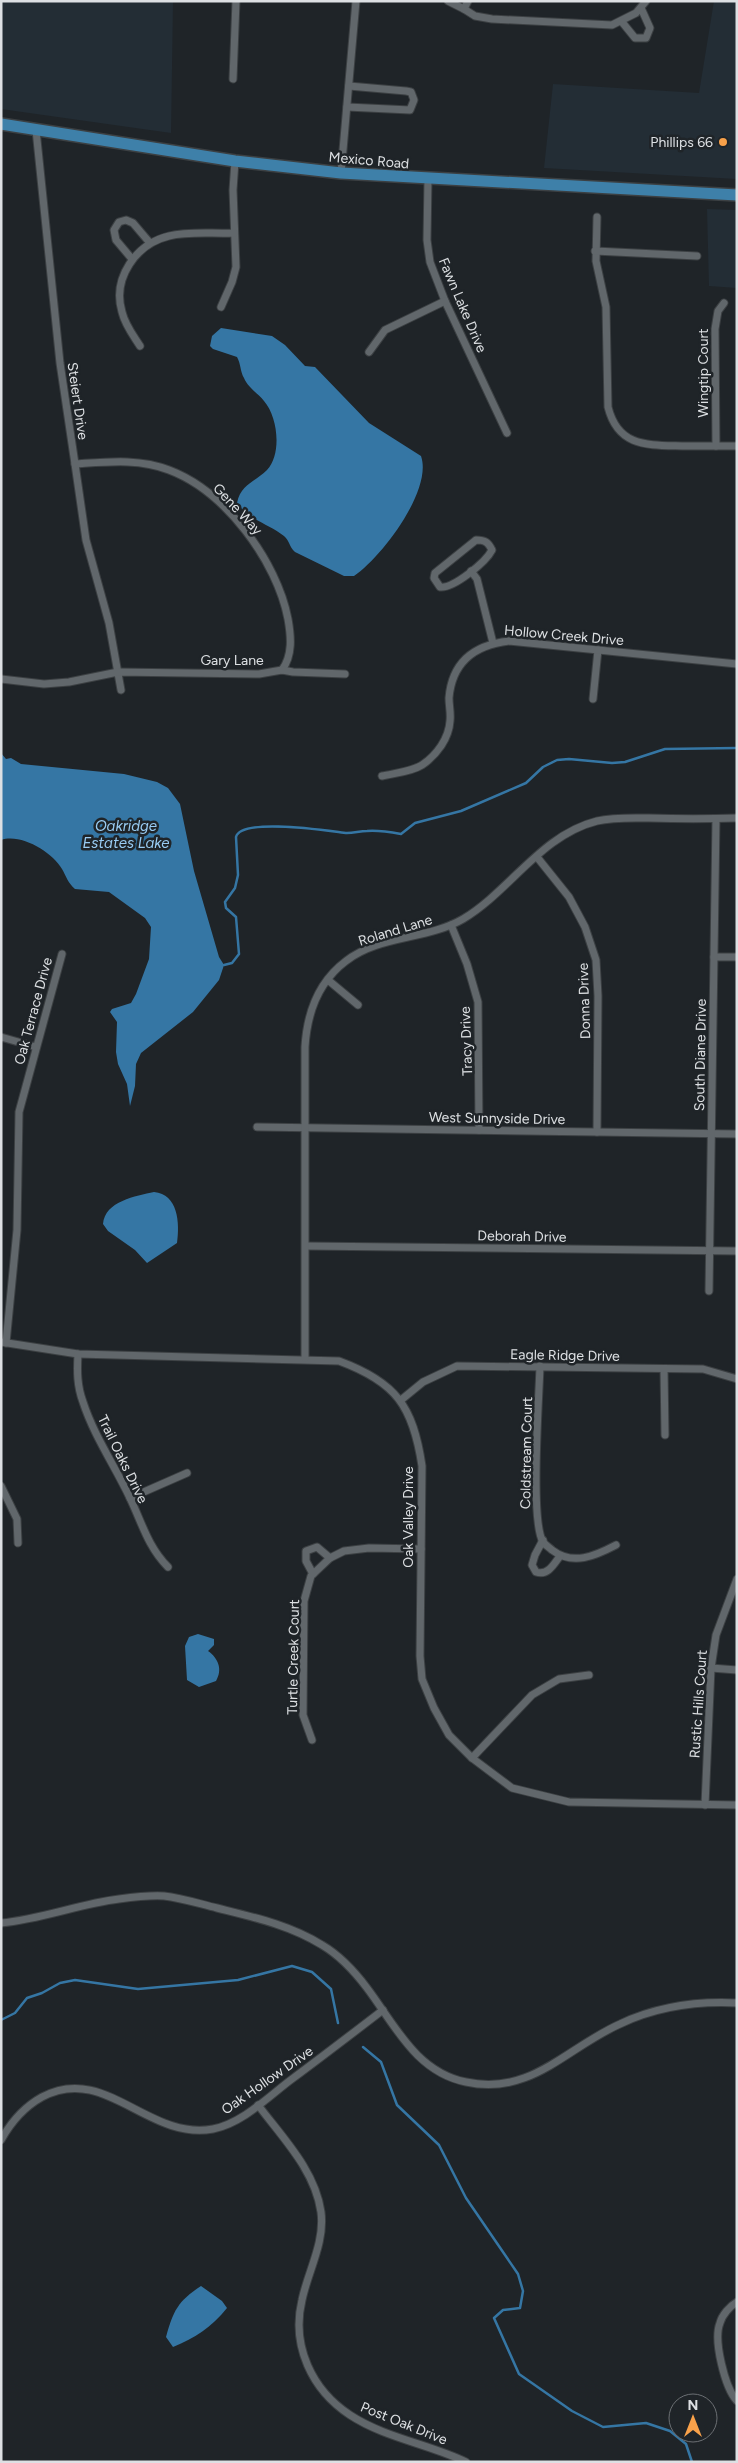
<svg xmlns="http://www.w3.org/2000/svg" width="738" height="2463" viewBox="0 0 738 2463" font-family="Figtree,sans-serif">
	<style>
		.built { fill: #232d35 }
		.water { fill: #3576a4 }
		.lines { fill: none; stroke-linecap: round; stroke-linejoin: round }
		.stream { stroke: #3576a4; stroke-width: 2.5 }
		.street-casing { stroke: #3c4043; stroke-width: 9 }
		.primary-casing { stroke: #3c4043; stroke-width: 14 }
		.street { stroke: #61676b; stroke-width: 7 }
		.primary { stroke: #3e80a9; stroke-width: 11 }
		.poi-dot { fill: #f8a14a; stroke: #1f2428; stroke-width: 2 }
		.labels { text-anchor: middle; stroke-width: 5; stroke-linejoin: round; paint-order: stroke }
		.poi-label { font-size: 14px; fill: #dde0e3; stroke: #1f2428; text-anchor: end }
		.street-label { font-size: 14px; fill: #dde0e3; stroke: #1f2428 }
		.water-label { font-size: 15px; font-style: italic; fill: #99ccf3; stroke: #1f2428 }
	</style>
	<rect width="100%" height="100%" fill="#1f2428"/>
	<!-- built -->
	<g class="built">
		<polygon points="1,1 173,1 171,133 1,109"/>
		<polygon points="714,1 737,1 737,179 544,168 553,84 699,93"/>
		<polygon points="707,209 737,210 737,288 709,286"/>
	</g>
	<!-- water -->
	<g class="water">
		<path d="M221,328l51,8 13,9 20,21 10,1 54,56 52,33c12,34 -40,102 -67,120h-10l-49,-24c-6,-5 -5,-11 -11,-16 -15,-12 -35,-16 -47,-33 4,-19 18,-21 30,-33 15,-16 11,-53 -3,-69 -6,-8 -16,-13 -20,-23 -4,-7 -3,-14 -7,-21l-24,-8 -3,-3 2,-10z"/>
		<path d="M1,753l5,6 5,-1 10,6 103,10 33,8 11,6 12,16 14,67 25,86 5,8 -5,15 -26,32 -52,41 -5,11 -1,22 -5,20 -3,-22 -9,-20 -2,-12 1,-30 -7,-10 2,-3 19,-6 5,-9 13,-35 2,-32 -6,-9 -36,-26 -34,-3c-7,-6 -9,-13 -13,-20 -10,-17 -41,-36 -61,-29z"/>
		<path d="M154,1192c24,2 26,31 23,51l-30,20 -12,-13 -27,-19 -5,-7c2,-23 33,-28 51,-32z"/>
		<path d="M198,1634l16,5v6l-6,6c10,7 15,18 8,30l-17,6 -12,-7 -2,-34 4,-9z"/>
		<path d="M201,2286l21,15 5,7c-15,19 -32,30 -54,39l-7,-10c7,-26 12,-36 35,-51z"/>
	</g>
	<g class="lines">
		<!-- stream -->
		<g class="stream">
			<path d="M224,965l8,-2 7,-9 -3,-37 -10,-9 -1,-6 10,-14 3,-13 -2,-38c5,-20 93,-6 111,-4 7,0 13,-2 20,-2 11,-1 23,1 34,3l14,-11 46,-12 65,-28 17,-16 14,-7 12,-1 43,4 13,-1 40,-13 72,-1"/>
			<polyline points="1,2020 15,2013 27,1998 42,1993 60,1983 75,1980 138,1989 238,1980 292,1966 312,1972 331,1989 338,2023"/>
			<polyline points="363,2047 381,2062 397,2105 439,2145 466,2198 518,2274 523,2291 520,2308 503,2310 494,2318 519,2374 572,2411 603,2427 646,2423 670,2431 686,2444 692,2462"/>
		</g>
		<!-- street casing -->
		<g class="street-casing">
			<g id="street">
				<polyline points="448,1 464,9"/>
				<polyline points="468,1 464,9 475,16 492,19 612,25 636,13 646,1"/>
				<polyline points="622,22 635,38 646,38 650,28 641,8"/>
				<polyline points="233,79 236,1"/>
				<polyline points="347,107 410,110 414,100 411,92 406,91 349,86"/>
				<polyline points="36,130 60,363 75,464 86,540 109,623 121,690"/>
				<polyline points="341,173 356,1"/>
				<polyline points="428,179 427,240 430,262 445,301 507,433"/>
				<path d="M597,217l-1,44 10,46 2,100c10,40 39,38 74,39 18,0 36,0 55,0"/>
				<polyline points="595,251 697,256"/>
				<polyline points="132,259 116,240 114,230 119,222 126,220 133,223 150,243"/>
				<polyline points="221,307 232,282 236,267 233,190 235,161"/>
				<path d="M140,346c-7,-11 -15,-21 -18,-34 -10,-34 14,-68 47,-76 20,-5 44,-2 65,-3"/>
				<polyline points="369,352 385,330 445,301"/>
				<polyline points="716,446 715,329 718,311 724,303"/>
				<path d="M75,464c31,-2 64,-6 94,6 56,21 108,91 119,149 3,17 5,36 -6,51"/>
				<path d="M476,540c9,0 12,2 16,10 -6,12 -39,39 -52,37l-6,-9 1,-5z"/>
				<polyline points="471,571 477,579 493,643"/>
				<polyline points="1,679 44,684 69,682 118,672 259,674 282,670 293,672 345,674"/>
				<polyline points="593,699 598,650"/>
				<path d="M382,776c13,-3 29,-4 40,-11 15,-10 27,-27 28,-44 1,-8 -1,-15 -1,-23 3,-36 25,-53 60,-57l228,23"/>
				<polyline points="537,857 569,897 585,927 596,960 598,996 597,1132"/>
				<polyline points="451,925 467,964 478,1002 479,1130"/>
				<polyline points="714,957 737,957"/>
				<polyline points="328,980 358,1005"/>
				<polyline points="1,1037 36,1047"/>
				<polyline points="257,1127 737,1134"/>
				<polyline points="306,1246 737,1251"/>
				<polyline points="709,1291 716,819"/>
				<path d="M1,1342l77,12 261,7c57,21 74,45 83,105l-2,190 2,23 12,29 15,27 23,23 40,30 57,14 168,3"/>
				<polyline points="6,1343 17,1230 19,1112 62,954"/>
				<path d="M78,1354c-1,17 -1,32 5,48 11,34 32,64 47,96 12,25 18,49 38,69"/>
				<path d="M305,1358v-311c2,-33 13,-65 41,-86 33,-26 81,-21 117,-42 47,-28 78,-84 134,-98 17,-4 35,-3 52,-3 30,1 59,1 88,0"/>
				<path d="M540,1366c-1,33 -10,154 3,176 2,3 6,5 9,8 21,16 43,6 64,-5"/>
				<polyline points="664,1369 665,1435"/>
				<polyline points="401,1400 423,1382 457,1366 703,1369 737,1379"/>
				<polyline points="1,1486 17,1519 18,1543"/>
				<polyline points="130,1498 187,1473"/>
				<path d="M543,1540l-8,15 -3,10 4,7c12,4 18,-8 24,-16"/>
				<polyline points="313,1574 306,1561 306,1551 317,1547 330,1558"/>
				<polyline points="711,1668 737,1670"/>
				<polyline points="312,1740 303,1715 304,1601 311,1576 330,1558 344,1551 369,1548 421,1549"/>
				<polyline points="472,1758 532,1695 559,1679 589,1675"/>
				<polyline points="705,1805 711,1668 716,1635 737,1579"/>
				<path d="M1,1923c41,-4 78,-19 118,-24 15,-2 30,-4 45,-3 18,2 36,8 53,12 36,9 73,17 105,37 17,10 33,27 45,43 28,37 49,84 99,94 65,14 100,-34 154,-58 36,-17 77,-23 117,-21"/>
				<path d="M258,2105c24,32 57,65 63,107 4,31 -13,59 -19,88 -11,46 10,90 48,115 35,23 79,29 116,47"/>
				<path d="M1,2140c10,-18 23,-33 41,-43 63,-34 106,44 171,32 30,-6 56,-33 79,-50 31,-23 61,-46 91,-69"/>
				<path d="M737,2302c-7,4 -15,13 -17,21 -7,17 5,65 17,78"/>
			</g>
		</g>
		<!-- primary casing -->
		<g class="primary-casing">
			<polyline id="primary" points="1,124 235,161 341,173 737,195"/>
		</g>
		<!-- street -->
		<use href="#street" class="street"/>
		<!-- primary -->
		<use href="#primary" class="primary"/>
	</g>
	<!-- markers -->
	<circle class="poi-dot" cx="723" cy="142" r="5"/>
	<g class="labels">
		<!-- poi labels -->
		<g class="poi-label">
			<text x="713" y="147">Phillips 66</text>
		</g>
		<!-- street labels -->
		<g class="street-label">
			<text transform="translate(369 160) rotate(5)" y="5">Mexico Road</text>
			<text transform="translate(463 305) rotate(67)" y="5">Fawn Lake Drive</text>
			<text transform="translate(703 373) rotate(-90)" y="5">Wingtip Court</text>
			<text transform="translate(78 401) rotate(82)" y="5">Steiert Drive</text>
			<text transform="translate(238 509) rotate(47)" y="5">Gene Way</text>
			<text transform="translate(564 635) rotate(5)" y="5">Hollow Creek Drive</text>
			<text x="232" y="665">Gary Lane</text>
			<text transform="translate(395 930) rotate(-17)" y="5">Roland Lane</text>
			<text transform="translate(584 1001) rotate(-92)" y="5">Donna Drive</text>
			<text transform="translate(33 1011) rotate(-75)" y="5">Oak Terrace Drive</text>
			<text transform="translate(466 1041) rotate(-92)" y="5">Tracy Drive</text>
			<text transform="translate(700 1055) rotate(-89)" y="5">South Diane Drive</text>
			<text transform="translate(497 1118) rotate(1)" y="5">West Sunnyside Drive</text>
			<text transform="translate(522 1236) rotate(1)" y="5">Deborah Drive</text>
			<text transform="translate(565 1355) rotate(1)" y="5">Eagle Ridge Drive</text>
			<text transform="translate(526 1453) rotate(-89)" y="5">Coldstream Court</text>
			<text transform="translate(123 1459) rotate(64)" y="5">Trail Oaks Drive</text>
			<text transform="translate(408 1517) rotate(-90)" y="5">Oak Valley Drive</text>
			<text transform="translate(293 1657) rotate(-89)" y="5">Turtle Creek Court</text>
			<text transform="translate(698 1704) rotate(-86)" y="5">Rustic Hills Court</text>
			<text transform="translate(267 2080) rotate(-35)" y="5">Oak Hollow Drive</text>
			<text transform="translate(404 2423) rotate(22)" y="5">Post Oak Drive</text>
		</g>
		<!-- water labels -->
		<g class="water-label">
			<text x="126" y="831">Oakridge<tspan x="126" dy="17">Estates Lake</tspan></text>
		</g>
	</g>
	<!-- border -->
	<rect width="738" height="2463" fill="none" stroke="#dde0e3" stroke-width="5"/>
	<!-- north arrow -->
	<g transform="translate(693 2418)"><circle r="24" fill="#1f2428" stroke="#6b6f73"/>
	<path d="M0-4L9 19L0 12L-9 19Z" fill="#f8a14a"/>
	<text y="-8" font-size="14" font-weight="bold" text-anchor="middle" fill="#dde0e3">N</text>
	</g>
</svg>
